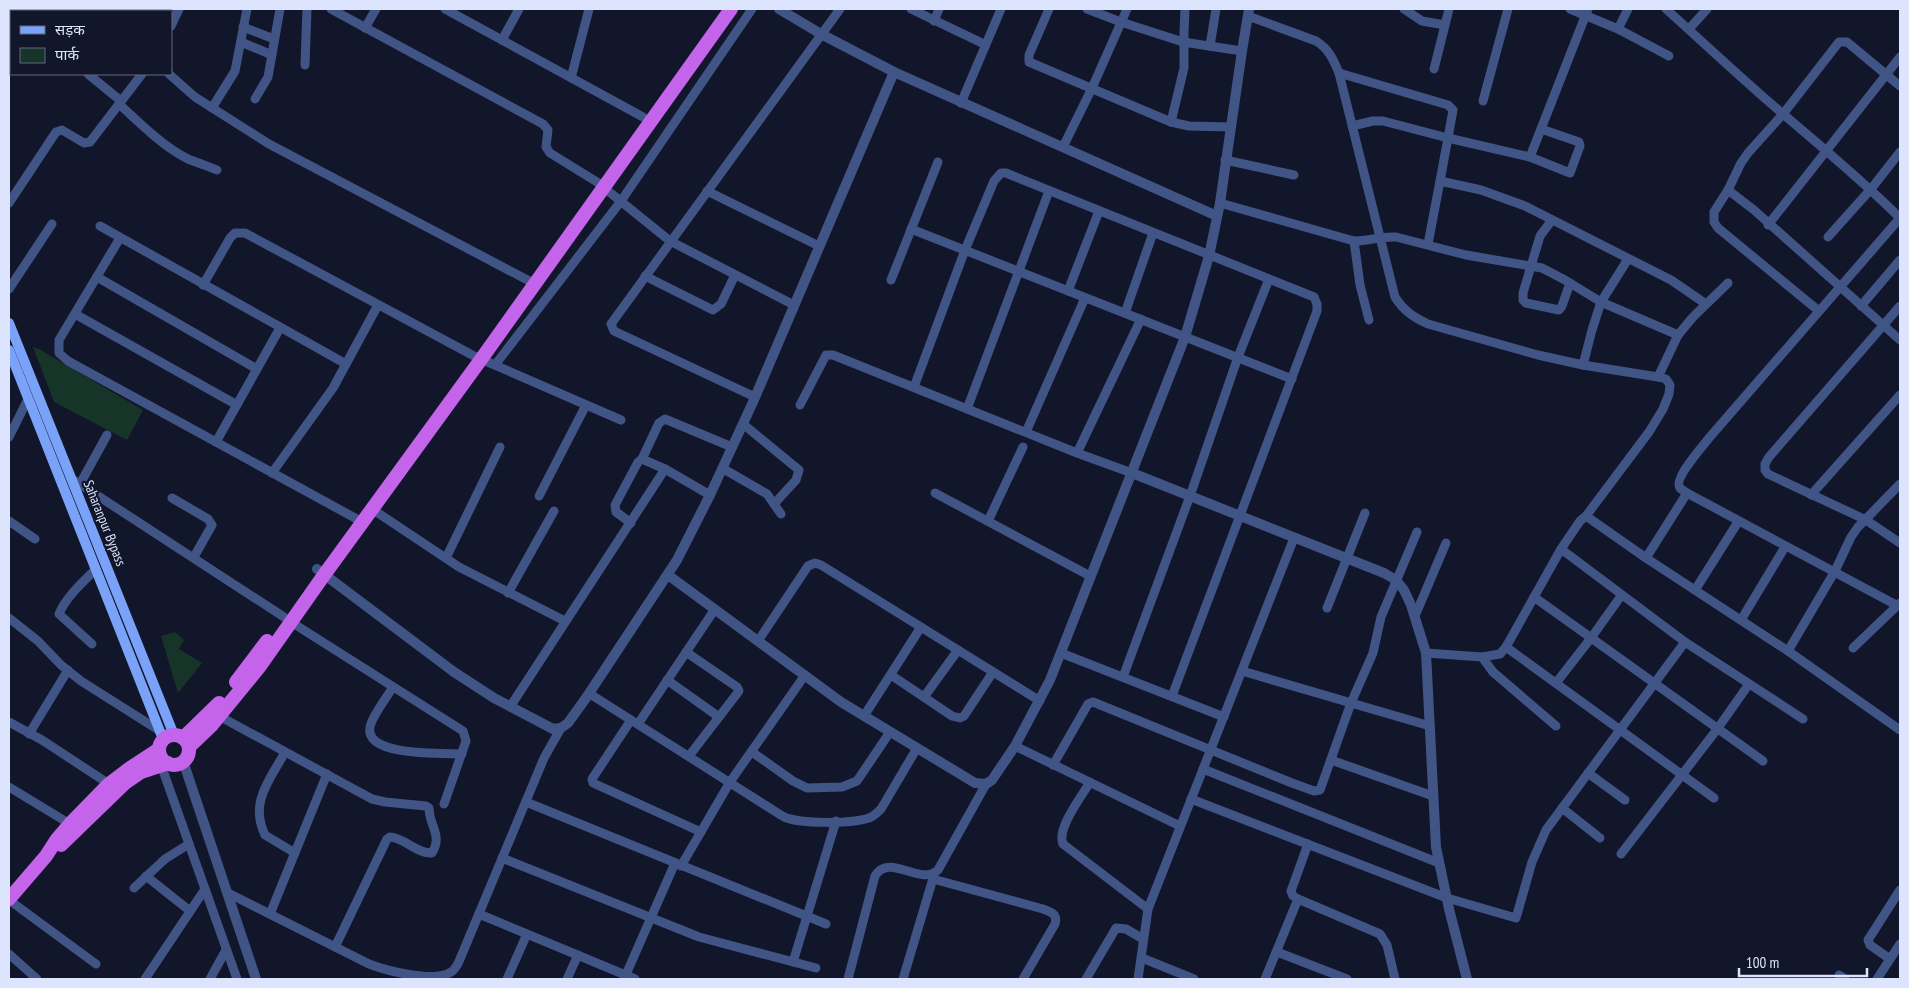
<svg xmlns="http://www.w3.org/2000/svg" width="1909" height="988" viewBox="0 0 1909 988" font-family="'PT Sans Narrow','Noto Sans Devanagari',sans-serif">
	<style>
		.green { fill: #163428 }
		.lines { fill: none; stroke-linecap: round; stroke-linejoin: round }
		.minor { stroke: #405586; stroke-width: 9 }
		.tertiary { stroke: #405586; stroke-width: 10 }
		.secondary { stroke: #79a2f8; stroke-width: 10 }
		.trunk { stroke: #c464ea; stroke-width: 14 }
		.labels { text-anchor: middle; stroke-width: 4.5; stroke-linejoin: round; paint-order: stroke }
		.street-label { font-size: 14px; fill: #dde4fd; stroke: #12162a }
	</style>
	<rect width="100%" height="100%" fill="#12162a"/>
	<!-- green -->
	<g class="green">
		<polygon points="33,347 39,349 143,410 127,440 54,402"/>
		<polygon points="175,632 184,640 179,649 202,663 178,693 161,636"/>
	</g>
	<g class="lines">
		<!-- minor -->
		<g class="minor">
			<polyline points="111,9 115,11"/>
			<polyline points="331,9 543,124 548,130 546,147 550,153 597,182 670,241 794,305"/>
			<polyline points="445,9 643,117"/>
			<polyline points="911,9 984,44"/>
			<polyline points="1049,9 1029,55 1029,62 1171,122 1189,126 1231,127"/>
			<polyline points="1087,9 1121,22 1183,42 1242,51"/>
			<polyline points="1404,9 1422,21 1445,25"/>
			<polyline points="1570,9 1618,29 1669,56"/>
			<path d="M1666,9c39,35 77,71 117,105 40,34 80,67 117,104"/>
			<polyline points="33,11 35,9"/>
			<polyline points="99,11 100,9"/>
			<path d="M1248,16l68,25c13,8 17,18 23,32l56,224c9,14 18,20 33,27l110,31 45,10 75,12 8,2 4,6 -1,9 -6,15 -14,23 -63,84 -6,5 -19,28"/>
			<polyline points="9,17 11,20"/>
			<polyline points="934,21 939,9"/>
			<polyline points="171,26 179,9"/>
			<polyline points="243,27 274,39"/>
			<polyline points="365,28 376,9"/>
			<polyline points="1618,29 1628,9"/>
			<polyline points="1689,29 1707,9"/>
			<polyline points="502,40 519,9"/>
			<polyline points="241,42 272,55"/>
			<polyline points="1210,46 1216,9"/>
			<polyline points="305,65 307,9"/>
			<polyline points="1434,69 1449,9"/>
			<polyline points="1339,73 1448,105 1453,110 1448,138 1530,157 1570,173 1580,146 1579,142 1541,129"/>
			<polyline points="88,74 121,101"/>
			<polyline points="169,74 195,97 269,144 535,284"/>
			<polyline points="571,78 589,9"/>
			<polyline points="1900,86 1847,42 1839,42 1783,114 1748,153 1741,163 1728,190 1754,210 1900,340"/>
			<polyline points="255,99 268,77 280,9"/>
			<polyline points="1483,101 1508,9"/>
			<polyline points="961,103 1001,9"/>
			<path d="M119,104c21,19 43,42 69,55 10,4 20,7 29,11"/>
			<polyline points="212,108 235,71 247,9"/>
			<polyline points="1171,122 1184,68 1184,32 1185,9"/>
			<polyline points="1352,126 1373,121 1383,121 1448,138 1440,181"/>
			<polyline points="1063,147 1092,88 1127,9"/>
			<polyline points="1530,157 1588,9"/>
			<polyline points="1225,160 1294,175"/>
			<polyline points="1728,190 1714,212 1714,222 1718,228 1819,311"/>
			<polyline points="707,191 819,246"/>
			<polyline points="9,203 56,132 62,130 84,143 90,142 142,74"/>
			<path d="M1220,203l134,38c14,0 28,-5 42,-4l70,18 76,13 23,12 36,22 77,33"/>
			<polyline points="1552,220 1540,236 1523,293 1523,300 1526,303 1559,310 1562,306 1570,283"/>
			<polyline points="1768,225 1900,57"/>
			<polyline points="100,226 346,364"/>
			<polyline points="911,229 1292,379"/>
			<polyline points="1828,237 1871,189 1900,152"/>
			<polyline points="120,238 59,340 59,353 68,361 355,518"/>
			<polyline points="1354,241 1360,285 1369,320"/>
			<polyline points="1428,244 1440,181 1481,190 1525,206 1671,280 1706,304"/>
			<polyline points="645,276 713,310 721,304 735,275"/>
			<polyline points="97,277 257,369"/>
			<polyline points="891,280 938,162"/>
			<polyline points="203,285 230,238 235,233 245,233 474,356 621,420"/>
			<polyline points="9,289 52,224"/>
			<polyline points="1068,291 1099,211"/>
			<polyline points="1861,306 1900,260"/>
			<polyline points="1900,306 1769,457 1765,464 1765,470 1768,474 1866,520 1900,543"/>
			<polyline points="1125,313 1153,233"/>
			<polyline points="75,314 237,405"/>
			<polyline points="495,365 621,201 752,9"/>
			<polyline points="1583,365 1592,330 1601,302 1628,259"/>
			<polyline points="1658,377 1678,335 1693,317 1728,283"/>
			<polyline points="914,387 965,250 994,181 1001,173 1006,173 1314,297 1317,304 1317,311 1172,696"/>
			<polyline points="755,397 614,331 611,324 840,9"/>
			<polyline points="800,405 826,355 833,355 1077,453 1132,473"/>
			<polyline points="967,409 1049,191"/>
			<polyline points="743,424 799,470 796,480 774,504"/>
			<polyline points="1026,432 1085,298"/>
			<polyline points="9,437 28,399"/>
			<polyline points="216,442 280,328"/>
			<polyline points="1077,453 1141,319"/>
			<polyline points="642,459 659,423 665,419 732,447"/>
			<polyline points="722,468 767,494 781,514"/>
			<polyline points="272,473 333,388 378,305"/>
			<polyline points="72,479 284,617"/>
			<polyline points="80,484 107,435"/>
			<polyline points="935,493 1090,576"/>
			<polyline points="1811,495 1900,395"/>
			<polyline points="539,496 586,405"/>
			<polyline points="172,498 208,519 212,525 194,557"/>
			<polyline points="372,509 459,567 565,621"/>
			<polyline points="1586,516 1646,558 1788,651 1900,730"/>
			<polyline points="9,521 35,539"/>
			<polyline points="988,521 1023,447"/>
			<polyline points="631,523 616,512 615,505 638,462 642,459 665,469 710,495"/>
			<polyline points="446,558 500,447"/>
			<polyline points="1646,558 1687,493"/>
			<polyline points="1695,590 1738,522"/>
			<polyline points="508,593 554,511"/>
			<polyline points="1534,597 1763,761"/>
			<path d="M1898,606l-211,-113c-2,-2 -5,-3 -7,-5 -7,-9 23,-42 29,-50l191,-220"/>
			<polyline points="1327,608 1365,513"/>
			<polyline points="1415,616 1446,543"/>
			<polyline points="9,618 38,641 61,665 81,681 160,731"/>
			<polyline points="1741,620 1785,547"/>
			<polyline points="291,622 463,731 466,741 444,804"/>
			<polyline points="758,641 808,566 815,563 821,565 1040,701"/>
			<path d="M92,644l-33,-30c7,-17 24,-32 37,-45"/>
			<polyline points="1506,647 1714,798"/>
			<polyline points="1853,648 1900,603"/>
			<polyline points="1788,651 1835,571 1851,537 1858,527 1900,484"/>
			<polyline points="686,652 737,687 739,691 689,756"/>
			<polyline points="1061,653 1224,717"/>
			<polyline points="1426,653 1482,657 1500,654 1506,647 1561,549 1685,642 1803,719"/>
			<polyline points="1482,657 1493,672 1556,726"/>
			<polyline points="1242,671 1430,726"/>
			<polyline points="891,675 952,716 960,718 964,716 993,672"/>
			<polyline points="1123,677 1190,496 1238,357 1269,279"/>
			<polyline points="667,680 719,717"/>
			<polyline points="1556,683 1591,638 1621,596"/>
			<path d="M393,687c-6,10 -21,29 -23,40 -6,30 74,26 92,27"/>
			<path d="M590,694l194,123c17,7 67,7 85,1 5,-2 8,-5 12,-9l36,-61"/>
			<polyline points="924,697 958,650"/>
			<polyline points="510,707 665,469"/>
			<path d="M219,716l153,83 13,3 41,4 3,2c0,18 14,27 3,45 -15,1 -27,-15 -42,-16l-3,2 -52,108"/>
			<polyline points="864,716 921,627"/>
			<polyline points="631,720 594,776 592,779 593,783 701,832"/>
			<polyline points="9,722 42,740 109,784"/>
			<polyline points="638,724 715,609"/>
			<polyline points="29,734 68,670"/>
			<polyline points="1015,746 1180,826"/>
			<path d="M285,752c-15,28 -36,50 -20,83l30,18"/>
			<polyline points="752,752 793,781 807,788 842,787 857,781 890,732"/>
			<polyline points="1331,760 1433,796"/>
			<polyline points="161,765 237,979"/>
			<polyline points="1053,765 1088,704 1093,702 1292,783 1314,791 1320,790 1351,703 1373,653 1381,617 1417,532"/>
			<polyline points="1203,769 1439,863"/>
			<polyline points="1588,773 1625,800"/>
			<path d="M1090,782c-8,14 -34,47 -27,62l85,65"/>
			<polyline points="9,787 70,824"/>
			<polyline points="1191,799 1447,898 1516,918 1532,862 1546,830 1685,642"/>
			<polyline points="526,802 826,924"/>
			<polyline points="1562,808 1600,838"/>
			<polyline points="1621,854 1718,728 1749,684"/>
			<polyline points="502,858 699,937 816,968"/>
			<polyline points="681,866 730,782 805,675"/>
			<polyline points="146,876 190,911"/>
			<path d="M933,879l110,30c8,3 15,5 12,15l-32,55"/>
			<polyline points="134,888 165,859 189,844"/>
			<path d="M228,893l141,71c18,7 66,19 82,8 5,-3 7,-8 9,-13l84,-201 17,-30"/>
			<polyline points="1298,899 1380,934 1387,945 1395,979"/>
			<polyline points="9,900 96,964"/>
			<polyline points="270,914 327,774"/>
			<polyline points="479,914 635,979"/>
			<polyline points="1277,952 1347,979"/>
			<polyline points="9,954 37,979"/>
			<polyline points="1142,958 1194,979"/>
			<polyline points="1890,959 1870,945 1868,940 1900,890"/>
			<polyline points="793,962 836,821"/>
			<polyline points="1839,975 1845,979"/>
			<polyline points="145,979 205,889"/>
			<polyline points="210,979 226,950"/>
			<polyline points="507,979 527,934"/>
			<polyline points="567,979 578,955"/>
			<polyline points="624,979 675,863"/>
			<path d="M848,979l27,-103c15,-24 45,11 63,-6l48,-86"/>
			<polyline points="903,979 934,875"/>
			<polyline points="1086,979 1116,928 1126,929 1143,939"/>
			<polyline points="1138,979 1148,909 1294,538"/>
			<polyline points="1265,979 1298,899 1293,896 1291,891 1308,844"/>
			<polyline points="1877,979 1900,944"/>
		</g>
		<!-- tertiary -->
		<g class="tertiary">
			<polyline points="779,9 821,34 894,72"/>
			<polyline points="1132,473 1384,573 1396,580 1404,590 1411,605 1426,653 1436,847 1449,909 1467,979"/>
			<polyline points="317,569 454,672 494,698 553,729 561,728 568,723 586,698 677,560 710,495 753,402 894,72 1217,216"/>
			<polyline points="668,575 841,702 975,783 986,784 992,780 1015,746 1050,680 1185,337 1209,256 1220,203 1242,51 1249,9"/>
			<polyline points="183,761 256,979"/>
		</g>
		<!-- secondary -->
		<g class="secondary">
			<polyline points="9,323 174,735"/>
			<polyline points="9,350 163,739"/>
		</g>
		<!-- trunk -->
		<g class="trunk">
			<polyline points="236,682 267,641"/>
			<circle cx="174" cy="750" r="15"/>
			<polyline points="183,738 219,703"/>
			<polyline points="189,747 211,726 260,666 324,575 482,358 731,9"/>
			<polyline points="61,845 125,783 141,772 168,763"/>
			<polyline points="9,899 46,856 57,839 70,824 109,784 130,768 159,749"/>
		</g>
	</g>
	<g class="labels">
		<!-- street labels -->
		<g class="street-label">
			<text transform="translate(105 523) rotate(68)" y="5">Saharanpur Bypass</text>
		</g>
	</g>
	<!-- border -->
	<rect width="1909" height="988" fill="none" stroke="#dde4fd" stroke-width="20"/>
	<!-- legend -->
	<rect x="10" y="10" width="162" height="65" fill="#12162a" stroke="#63687e"/>
	<rect x="20" y="26" width="25" height="8" fill="#79a2f8" stroke="#63687e"/>
	<text x="55" y="35" font-size="15" fill="#dde4fd">सड़क</text>
	<rect x="20" y="48" width="25" height="15" fill="#163428" stroke="#63687e"/>
	<text x="55" y="60" font-size="15" fill="#dde4fd">पार्क</text>
	<!-- scale -->
	<path d="M1739 968v8h128v-8" fill="none" stroke="#dde4fd" stroke-width="2.5"/>
	<text x="1746" y="968" font-size="15" fill="#dde4fd" stroke="#12162a" stroke-width="4" paint-order="stroke">100 m</text>
</svg>
